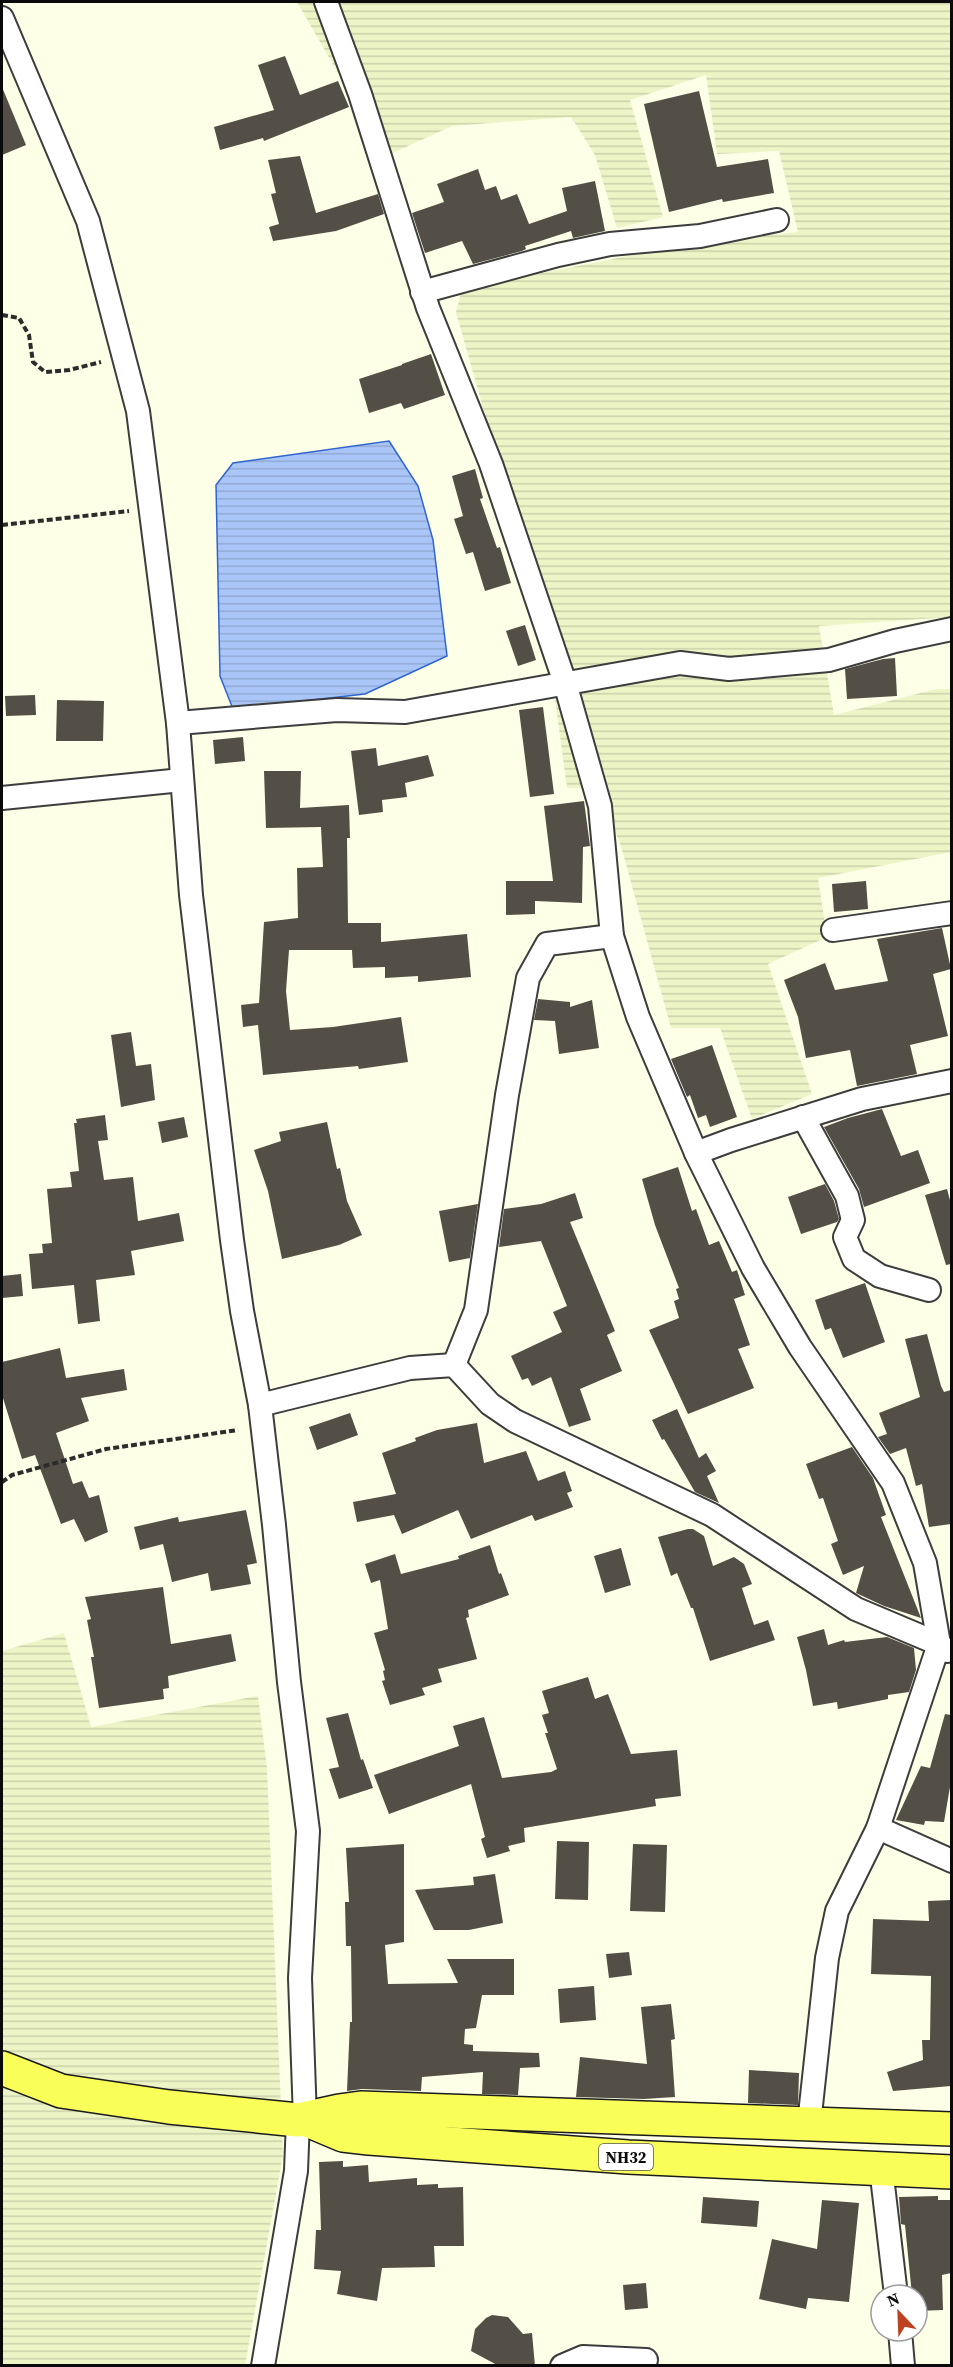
<svg xmlns="http://www.w3.org/2000/svg" width="953" height="2367" viewBox="0 0 953 2367" font-family="'Source Serif 4',serif">
	<style>
		.farmland { fill: url(#farmland-rules) }
		.water { fill: url(#water-rules); stroke: #2f65d1; stroke-width: 1.5 }
		.building { fill: #534f46 }
		.lines { fill: none; stroke-linecap: round; stroke-linejoin: round }
		.street-casing { stroke: #3d3d3d; stroke-width: 26 }
		.primary-casing { stroke: #1b1b1b; stroke-width: 36 }
		.path { stroke: #2c2c2c; stroke-width: 4; stroke-dasharray: 6 3; stroke-linecap: butt }
		.street { stroke: #fff; stroke-width: 22 }
		.primary { stroke: #fafe59; stroke-width: 33 }
		.labels { text-anchor: middle; stroke-width: 6; stroke-linejoin: round; paint-order: stroke }
		.shield { fill: #fff; stroke: #545454; stroke-width: 1.5 }
		.shield-label { font-size: 16px; font-weight: bold; fill: #0a0a0a }
	</style>
	<defs>
		<pattern id="farmland-rules" width="6" height="5" patternUnits="userSpaceOnUse" patternTransform="scale(1.5)"><rect width="6" height="5" fill="#edf5c7"/><path d="M0 2.5h6" fill="none" stroke="#cad1aa"/></pattern>
		<pattern id="water-rules" width="6" height="5" patternUnits="userSpaceOnUse" patternTransform="scale(1.5)"><rect width="6" height="5" fill="#aac6f8"/><path d="M0 2.5h6" fill="none" stroke="#91a9d3"/></pattern>
	</defs>
	<rect width="100%" height="100%" fill="#fdffe7"/>
	<!-- farmland -->
	<g class="farmland">
		<polygon points="297,2 951,2 951,617 819,626 834,715 936,689 951,689 951,852 818,878 827,937 768,964 812,1094 752,1119 720,1028 671,1028 621,846 597,788 567,788 546,632 456,312 462,289 688,244 798,232 779,151 717,154 706,75 630,100 663,217 617,228 595,155 571,117 452,126 386,156"/>
		<polygon points="64,1633 91,1727 258,1696 267,1768 283,2155 245,2365 2,2366 2,1651"/>
	</g>
	<!-- water -->
	<polygon class="water" points="389,441 418,486 433,540 447,656 365,694 233,709 220,676 216,485 233,463"/>
	<!-- building -->
	<g class="building">
		<polygon points="285,56 300,95 338,81 349,107 264,141 263,138 220,150 214,127 274,110 258,65"/>
		<polygon points="2,87 26,145 2,155"/>
		<polygon points="699,91 717,167 768,159 774,193 723,202 722,199 669,212 644,104"/>
		<polygon points="300,156 316,213 378,194 384,214 336,231 273,241 269,227 279,224 271,194 276,193 268,160"/>
		<polygon points="478,169 485,190 496,186 501,200 517,194 529,224 567,211 562,188 595,181 605,231 573,238 571,231 525,246 526,249 522,251 473,264 462,241 425,253 412,213 444,202 437,184"/>
		<polygon points="431,354 445,395 404,409 401,403 369,413 359,379 402,365 402,364"/>
		<polygon points="475,469 483,498 480,499 497,548 500,547 511,583 485,591 473,552 466,554 454,519 463,516 452,476"/>
		<polygon points="525,625 536,660 518,666 506,631"/>
		<polygon points="895,658 897,696 847,699 845,669 883,659"/>
		<polygon points="35,695 36,715 6,716 5,696"/>
		<polygon points="57,700 104,701 103,741 56,741"/>
		<polygon points="543,707 554,794 530,797 519,710"/>
		<polygon points="243,737 245,761 215,764 213,740"/>
		<polygon points="376,748 378,766 428,755 434,776 405,783 407,797 382,800 383,812 359,815 351,751"/>
		<polygon points="264,771 301,771 300,808 349,805 350,838 347,838 348,923 381,923 381,942 467,934 471,977 418,982 418,976 385,978 385,967 353,968 352,950 289,950 286,991 290,1030 333,1027 401,1017 408,1062 359,1069 358,1066 263,1075 258,1025 243,1027 241,1005 259,1003 264,922 298,918 297,868 323,867 321,827 266,828"/>
		<polygon points="584,801 590,846 583,847 582,903 535,901 535,914 506,915 506,881 553,881 544,806"/>
		<polygon points="866,881 868,909 834,912 832,884"/>
		<polygon points="942,928 951,969 933,974 948,1036 910,1045 917,1074 857,1086 850,1050 806,1058 798,1017 784,980 825,963 835,990 888,981 877,939"/>
		<polygon points="538,999 570,1002 570,1007 592,1000 599,1048 559,1054 555,1021 534,1020"/>
		<polygon points="131,1032 136,1066 151,1064 155,1100 121,1107 111,1035"/>
		<polygon points="712,1045 737,1117 710,1127 706,1115 698,1118 690,1095 687,1097 671,1059"/>
		<polygon points="882,1109 901,1156 918,1150 930,1183 864,1207 859,1189 824,1127 848,1118"/>
		<polygon points="105,1115 108,1140 98,1141 104,1180 133,1177 138,1221 179,1213 184,1241 131,1251 135,1275 96,1280 100,1321 78,1324 74,1285 32,1289 29,1254 43,1253 42,1244 52,1243 47,1189 72,1187 70,1172 79,1171 74,1123 77,1123 76,1119"/>
		<polygon points="184,1117 188,1137 162,1143 158,1122"/>
		<polygon points="327,1122 337,1169 340,1168 347,1201 362,1235 339,1245 282,1259 268,1191 254,1150 281,1141 279,1132"/>
		<polygon points="678,1167 692,1211 696,1209 709,1245 719,1241 732,1272 737,1270 745,1295 734,1299 750,1345 738,1349 754,1388 688,1414 649,1330 679,1318 674,1301 679,1299 676,1289 679,1288 655,1225 642,1179"/>
		<polygon points="825,1184 834,1201 839,1219 837,1222 801,1234 788,1197"/>
		<polygon points="947,1189 951,1204 951,1264 946,1265 925,1195"/>
		<polygon points="575,1193 583,1218 570,1222 615,1331 607,1335 622,1371 580,1389 591,1420 569,1427 551,1377 532,1386 528,1378 522,1380 511,1356 562,1332 553,1312 567,1306 541,1241 499,1247 504,1209 541,1204"/>
		<polygon points="478,1204 470,1258 449,1262 439,1211"/>
		<polygon points="21,1274 23,1296 2,1298 2,1276"/>
		<polygon points="865,1283 885,1342 843,1358 831,1328 825,1330 815,1300"/>
		<polygon points="927,1334 941,1386 944,1392 951,1390 951,1524 929,1527 922,1484 916,1486 906,1448 890,1454 878,1437 887,1434 879,1413 920,1397 905,1339"/>
		<polygon points="60,1348 66,1378 124,1369 127,1390 81,1398 89,1421 56,1433 73,1484 82,1481 89,1498 99,1495 108,1532 85,1542 74,1519 61,1524 35,1455 22,1459 2,1395 2,1362"/>
		<polygon points="677,1409 699,1458 706,1453 716,1471 707,1476 719,1503 695,1492 664,1439 662,1440 652,1420"/>
		<polygon points="350,1413 358,1435 317,1450 309,1427"/>
		<polygon points="477,1423 484,1463 526,1451 538,1481 565,1471 572,1491 567,1493 573,1507 535,1521 532,1515 471,1539 458,1510 402,1534 394,1515 357,1522 353,1502 396,1494 382,1453 416,1441 415,1438 437,1430"/>
		<polygon points="852,1447 873,1478 886,1515 881,1517 921,1618 884,1606 856,1593 864,1566 843,1575 831,1544 838,1541 823,1498 819,1499 806,1464"/>
		<polygon points="246,1510 257,1563 247,1565 251,1584 211,1591 208,1573 172,1582 163,1544 140,1550 134,1527 178,1517 179,1522"/>
		<polygon points="688,1529 693,1529 704,1536 713,1566 734,1557 744,1564 752,1584 742,1588 754,1625 768,1620 775,1640 710,1661 693,1608 691,1608 677,1573 671,1576 658,1537"/>
		<polygon points="490,1545 499,1574 501,1573 509,1595 468,1610 469,1617 466,1618 477,1659 438,1669 442,1682 422,1688 425,1695 390,1705 382,1681 385,1680 383,1671 385,1670 374,1633 388,1629 380,1580 371,1583 365,1564 395,1554 401,1574 459,1559 458,1556"/>
		<polygon points="621,1548 631,1585 605,1593 594,1556"/>
		<polygon points="163,1587 171,1644 231,1634 236,1661 168,1676 169,1688 163,1689 164,1699 99,1708 91,1657 94,1657 87,1620 91,1619 85,1597"/>
		<polygon points="824,1629 828,1645 844,1640 845,1642 887,1637 914,1648 916,1670 909,1692 888,1695 888,1699 838,1709 837,1702 813,1706 806,1670 797,1637"/>
		<polygon points="588,1677 595,1699 608,1694 631,1754 677,1750 681,1796 655,1799 656,1806 524,1828 525,1842 508,1846 510,1851 487,1858 481,1839 485,1837 471,1784 389,1814 374,1775 459,1746 453,1726 484,1717 502,1778 551,1772 557,1769 545,1733 548,1733 542,1715 549,1713 542,1691"/>
		<polygon points="348,1713 361,1760 363,1759 373,1788 339,1799 329,1769 339,1767 326,1718"/>
		<polygon points="945,1714 951,1715 951,1781 944,1822 925,1821 924,1825 896,1820 921,1766 930,1768"/>
		<polygon points="557,1841 589,1842 588,1900 555,1899"/>
		<polygon points="404,1844 404,1942 385,1945 388,1984 458,1983 447,1959 514,1959 514,1995 482,1995 476,2028 465,2029 464,2044 473,2045 473,2051 539,2053 540,2067 520,2068 518,2095 482,2094 483,2072 422,2077 421,2091 362,2089 347,2091 350,2022 352,2022 351,1946 346,1946 345,1902 349,1902 346,1848"/>
		<polygon points="633,1844 667,1845 665,1912 630,1911"/>
		<polygon points="495,1874 503,1923 469,1930 434,1930 415,1890 474,1885 473,1877"/>
		<polygon points="951,1900 951,2086 893,2091 887,2072 923,2060 922,2040 930,2040 931,1976 871,1974 873,1919 929,1921 928,1901"/>
		<polygon points="629,1952 632,1975 609,1978 606,1954"/>
		<polygon points="594,1986 596,2020 560,2023 558,1989"/>
		<polygon points="671,2004 675,2039 671,2040 675,2097 644,2099 576,2097 580,2057 647,2064 641,2007"/>
		<polygon points="749,2070 799,2073 798,2105 748,2103"/>
		<polygon points="343,2161 343,2167 368,2165 369,2182 417,2178 417,2185 438,2184 438,2188 463,2187 464,2246 434,2246 435,2267 382,2268 377,2301 337,2294 341,2271 314,2269 316,2230 321,2230 319,2162"/>
		<polygon points="938,2196 938,2200 951,2200 951,2273 942,2275 943,2310 917,2311 917,2295 912,2295 905,2225 901,2224 899,2197"/>
		<polygon points="703,2197 759,2201 757,2227 701,2223"/>
		<polygon points="822,2200 859,2203 849,2302 808,2298 806,2309 759,2299 772,2239 817,2249"/>
		<polygon points="646,2283 648,2308 625,2310 623,2285"/>
		<polygon points="492,2315 508,2317 523,2334 532,2333 535,2366 499,2366 471,2351 475,2329 486,2318"/>
	</g>
	<g class="lines">
		<!-- street casing -->
		<g class="street-casing">
			<g id="street">
				<polyline points="326,2 360,94 428,308 491,464 565,683 600,806 612,936 638,1017 696,1153 753,1268 800,1347 893,1483 925,1563 939,1644 878,1828 837,1911 827,1958 809,2124"/>
				<polyline points="2,18 88,221 138,411 178,723 191,895 232,1240 242,1311 260,1405 274,1525 289,1682 308,1831 300,1978 305,2119"/>
				<polyline points="422,292 558,255 610,244 700,236 777,220"/>
				<polyline points="178,723 337,710 405,712 680,663 729,669 829,660 895,641 952,629"/>
				<polyline points="2,798 182,780"/>
				<polyline points="833,930 952,913"/>
				<polyline points="803,1117 847,1196 853,1220 845,1237 854,1259 880,1276 929,1290"/>
				<polyline points="696,1153 731,1140 862,1099 952,1081"/>
				<polyline points="454,1365 476,1310 507,1095 528,978 547,944 612,936"/>
				<polyline points="260,1405 410,1368 454,1365 490,1404 515,1421 712,1515 856,1609 939,1644 947,1651"/>
				<polyline points="878,1828 952,1861"/>
				<polyline points="881,2168 896,2295"/>
				<polyline points="900,2331 903,2366"/>
				<polyline points="263,2366 296,2171 298,2120"/>
				<polyline points="562,2366 583,2357 646,2360"/>
			</g>
		</g>
		<!-- primary casing -->
		<g class="primary-casing">
			<g id="primary">
				<polyline points="2,2068 61,2091 169,2107 298,2120 339,2111 361,2108 952,2129"/>
				<polyline points="305,2119 343,2135 369,2138 628,2157 952,2172"/>
			</g>
		</g>
		<!-- path -->
		<g class="path">
			<polyline points="2,315 19,318 29,335 33,362 45,372 69,370 101,362"/>
			<polyline points="2,525 129,511"/>
			<polyline points="2,1482 12,1475 106,1449 238,1430"/>
		</g>
		<!-- street -->
		<use href="#street" class="street"/>
		<!-- primary -->
		<use href="#primary" class="primary"/>
	</g>
	<g class="labels">
		<!-- shield labels -->
		<rect class="shield" x="599" y="2144" width="54" height="26" rx="4.5"/>
		<g class="shield-label">
			<text x="626" y="2163">NH32</text>
		</g>
	</g>
	<!-- border -->
	<rect width="953" height="2367" fill="none" stroke="#0a0a0a" stroke-width="6"/>
	<!-- north arrow -->
	<g transform="translate(899 2313) rotate(337)"><circle r="28" fill="#ffffff" stroke="#9d9d9d" stroke-width="1.5"/>
	<path d="M0-4.5L10 22L0 15L-10 22Z" fill="#bd421f"/>
	<text y="-9" font-size="16" font-weight="bold" text-anchor="middle" fill="#0a0a0a">N</text>
	</g>
</svg>
